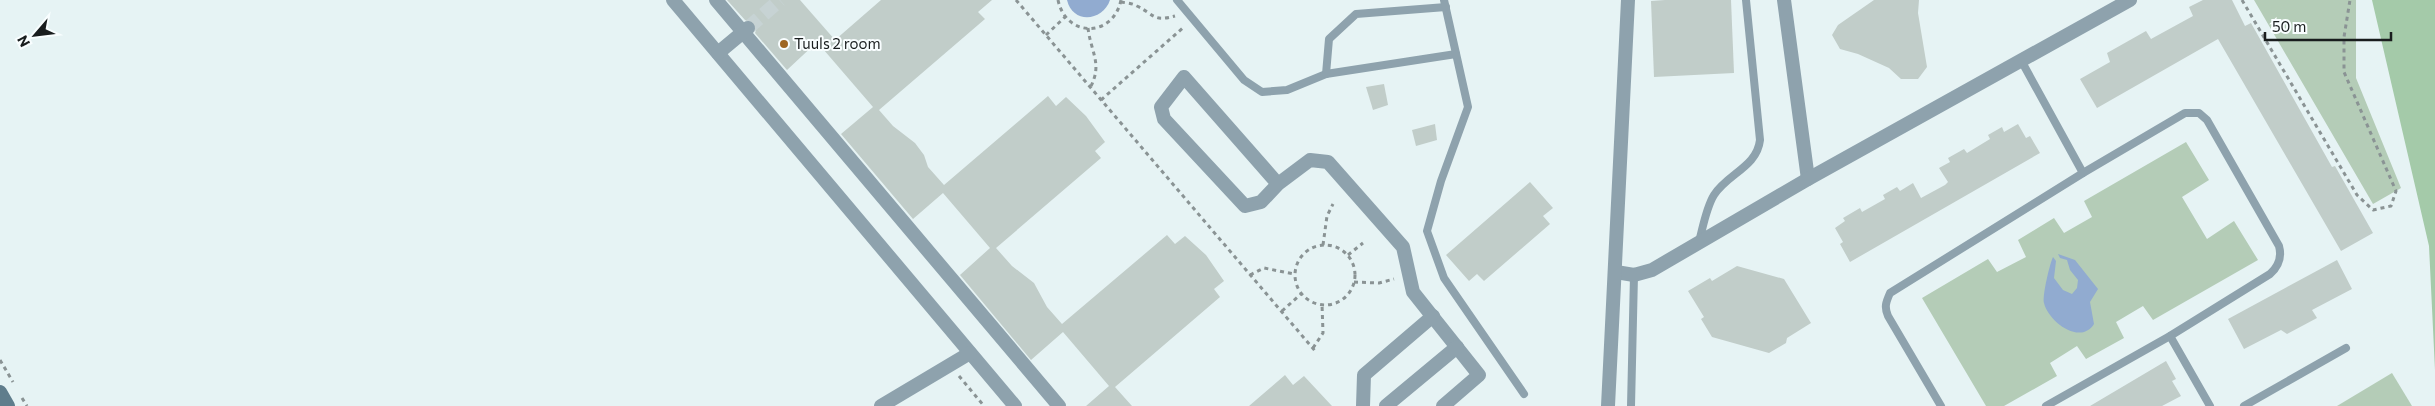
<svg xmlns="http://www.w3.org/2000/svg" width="2435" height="406" viewBox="0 0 2435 406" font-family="Commissioner,sans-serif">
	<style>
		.green { fill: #b4ccb7 }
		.forest { fill: #a4caa9 }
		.water { fill: #91abd0 }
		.building { fill: #c1cdc9 }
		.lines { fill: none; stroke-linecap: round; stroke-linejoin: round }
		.minor-tunnel { stroke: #c7d3d4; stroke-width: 14; stroke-dasharray: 14 7; stroke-linecap: butt }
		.path { stroke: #8a9394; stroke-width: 3; stroke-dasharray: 4 4; stroke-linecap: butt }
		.service { stroke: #8ea2ad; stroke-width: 8 }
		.minor { stroke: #8ea2ad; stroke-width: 14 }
		.tertiary { stroke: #8ea2ad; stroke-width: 14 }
		.secondary { stroke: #5f7d8c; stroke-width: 14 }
		.poi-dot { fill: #9e6622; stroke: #f9feff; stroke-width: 2 }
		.labels { text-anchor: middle; stroke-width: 4; stroke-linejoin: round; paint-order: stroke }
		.poi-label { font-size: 15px; fill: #191d1e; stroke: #f9feff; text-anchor: start }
	</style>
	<rect width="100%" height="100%" fill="#e6f3f4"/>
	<!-- green -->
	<g class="green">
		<polygon points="2254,0 2356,0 2356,78 2401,188 2373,204"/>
		<polygon points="2186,142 2209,180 2182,197 2207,239 2234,221 2258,260 2153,320 2143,306 2116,322 2124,338 2086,359 2077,346 2050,363 2057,376 2004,406 1986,406 1922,298 1988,259 1997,272 2026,257 2018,240 2054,218 2064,233 2092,217 2084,201"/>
		<polygon points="2392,373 2412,406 2337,406"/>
	</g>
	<!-- forest -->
	<polygon class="forest" points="2372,0 2435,0 2435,370 2429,246"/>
	<!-- water -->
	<g class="water">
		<path d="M1067,0h43c-7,21 -37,25 -43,0z"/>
		<path d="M2058,254l17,6 23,29 -8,13 4,22c-14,22 -46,-3 -50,-21 -2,-7 6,-40 9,-46l3,4 -2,17 9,12 9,4 5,-6 1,-8 -8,-10 -3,-10 -7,-2z"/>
	</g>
	<!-- building -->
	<g class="building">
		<polygon points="727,0 800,0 835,40 881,0 992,0 978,12 985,19 879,110 893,126 915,143 924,155 928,167 944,185 1048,96 1056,106 1066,97 1086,116 1105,142 1095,151 1101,158 996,248 1012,266 1034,283 1047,307 1062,324 1167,235 1175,244 1185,236 1206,255 1224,281 1214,289 1220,297 1115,387 1132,406 1086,406 1109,386 1063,332 1031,360 960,275 990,248 943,193 913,219 841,134 873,107 817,42 787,70 755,33 757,27 754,22 745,20"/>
		<polygon points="1665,0 1731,0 1734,73 1654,77 1651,1"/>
		<polygon points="1874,0 1919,0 1918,13 1927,67 1918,79 1901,79 1889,68 1858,54 1840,49 1832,35 1838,25"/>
		<polygon points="2203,0 2232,0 2245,26 2251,23 2332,167 2335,166 2373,233 2341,251 2218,39 2097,108 2080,79 2110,62 2107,53 2146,31 2151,39 2193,16 2189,7"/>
		<polygon points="1384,84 1388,105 1373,110 1366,87"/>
		<polygon points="1435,124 1437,140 1416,146 1412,130"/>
		<polygon points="2018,124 2026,138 2030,136 2040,153 1850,262 1840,244 1843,242 1835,228 1845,221 1843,218 1860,208 1862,212 1885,199 1883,195 1897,187 1900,191 1913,183 1921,198 1945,185 1948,182 1939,168 1950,162 1948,158 1964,149 1967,153 1990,139 1988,135 2002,127 2004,132"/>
		<polygon points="1530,182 1553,208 1543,216 1550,224 1484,281 1477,274 1469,281 1446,255"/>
		<polygon points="2337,260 2352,289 2312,310 2317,318 2287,334 2281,330 2244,349 2228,319"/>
		<polygon points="1737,266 1784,279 1811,323 1787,338 1786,343 1769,353 1712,337 1701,319 1704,317 1688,291 1710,278 1712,281"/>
		<polygon points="2166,361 2176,379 2172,381 2181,396 2162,406 2090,406"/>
		<polygon points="1285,375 1293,385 1304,376 1332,406 1249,406"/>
	</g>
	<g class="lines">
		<!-- minor-tunnel -->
		<polyline class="minor-tunnel" points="748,28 780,0"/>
		<!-- path -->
		<g class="path">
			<polyline points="1016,0 1316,352"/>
			<path d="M1058,0c8,38 55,38 63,0"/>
			<polyline points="2242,0 2357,195 2373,210 2391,206 2396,191 2344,72 2344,37 2350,0"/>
			<path d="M1121,2c5,1 11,1 16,4 18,9 16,16 38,10"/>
			<path d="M1088,28c3,25 15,36 2,60"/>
			<polyline points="1046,35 1065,17"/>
			<polyline points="1101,100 1185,26"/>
			<circle cx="1325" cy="275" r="30"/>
			<polyline points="1323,245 1327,216 1333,204"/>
			<polyline points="1348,255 1363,243"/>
			<polyline points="1250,275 1264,268 1294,274"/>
			<polyline points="1354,282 1379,283 1394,279"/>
			<polyline points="1282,311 1301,294"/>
			<polyline points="1313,348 1323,333 1322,304"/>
			<polyline points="0,360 13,382"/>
			<polyline points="959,376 984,406"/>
			<polyline points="22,398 27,406"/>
		</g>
		<!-- service -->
		<g class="service">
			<polyline points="1177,0 1244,80 1262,92 1287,90 1326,74 1456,54"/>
			<polyline points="1444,0 1468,107 1441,181 1427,231 1444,278 1524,394"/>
			<polyline points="2022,62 2083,173"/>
			<polyline points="1326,74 1329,39 1356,14 1446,7"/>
			<path d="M1699,242c4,-15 7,-34 15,-47 13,-21 43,-28 46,-55l-14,-140"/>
			<polyline points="2170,336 2210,406"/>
			<polyline points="1631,406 1634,275"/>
			<path d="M1941,406l-53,-90c-4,-9 -2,-14 2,-23l193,-120 102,-60h14l8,7 72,126c3,11 0,20 -9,28l-100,62 -124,70"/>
			<polyline points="2244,406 2346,348"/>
		</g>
		<!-- minor -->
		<g class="minor">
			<polyline points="673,0 1015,406"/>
			<polyline points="716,0 1059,406"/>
			<polyline points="1784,0 1808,179"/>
			<polyline points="718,53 748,28"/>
			<polyline points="1278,184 1261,202 1245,206 1164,119 1161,107 1184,77 1278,184 1310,160 1328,162 1403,247 1413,292 1479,375 1443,406"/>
			<polyline points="1616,272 1634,275 1652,270 1808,179 2130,0"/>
			<polyline points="881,406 970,353"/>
			<polyline points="1363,406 1364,375 1433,316"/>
			<polyline points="1386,406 1457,347"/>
		</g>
		<!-- tertiary -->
		<polyline class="tertiary" points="1608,406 1628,0"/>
		<!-- secondary -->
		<polyline class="secondary" points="0,392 8,406"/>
	</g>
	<!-- markers -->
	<circle class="poi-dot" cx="784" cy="44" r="5"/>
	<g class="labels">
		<!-- poi labels -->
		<g class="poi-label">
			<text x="794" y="49">Tuuls 2 room</text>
		</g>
	</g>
	<!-- north arrow -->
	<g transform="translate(35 35) rotate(242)" stroke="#f9feff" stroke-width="4" paint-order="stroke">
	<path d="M0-4L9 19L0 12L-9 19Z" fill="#191d1e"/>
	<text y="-8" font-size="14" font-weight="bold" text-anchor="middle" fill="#191d1e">N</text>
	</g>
	<!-- scale -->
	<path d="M2265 32v8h126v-8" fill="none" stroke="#191d1e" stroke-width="2.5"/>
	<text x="2272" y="32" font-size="15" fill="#191d1e" stroke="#f9feff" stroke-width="4" paint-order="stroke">50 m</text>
</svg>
